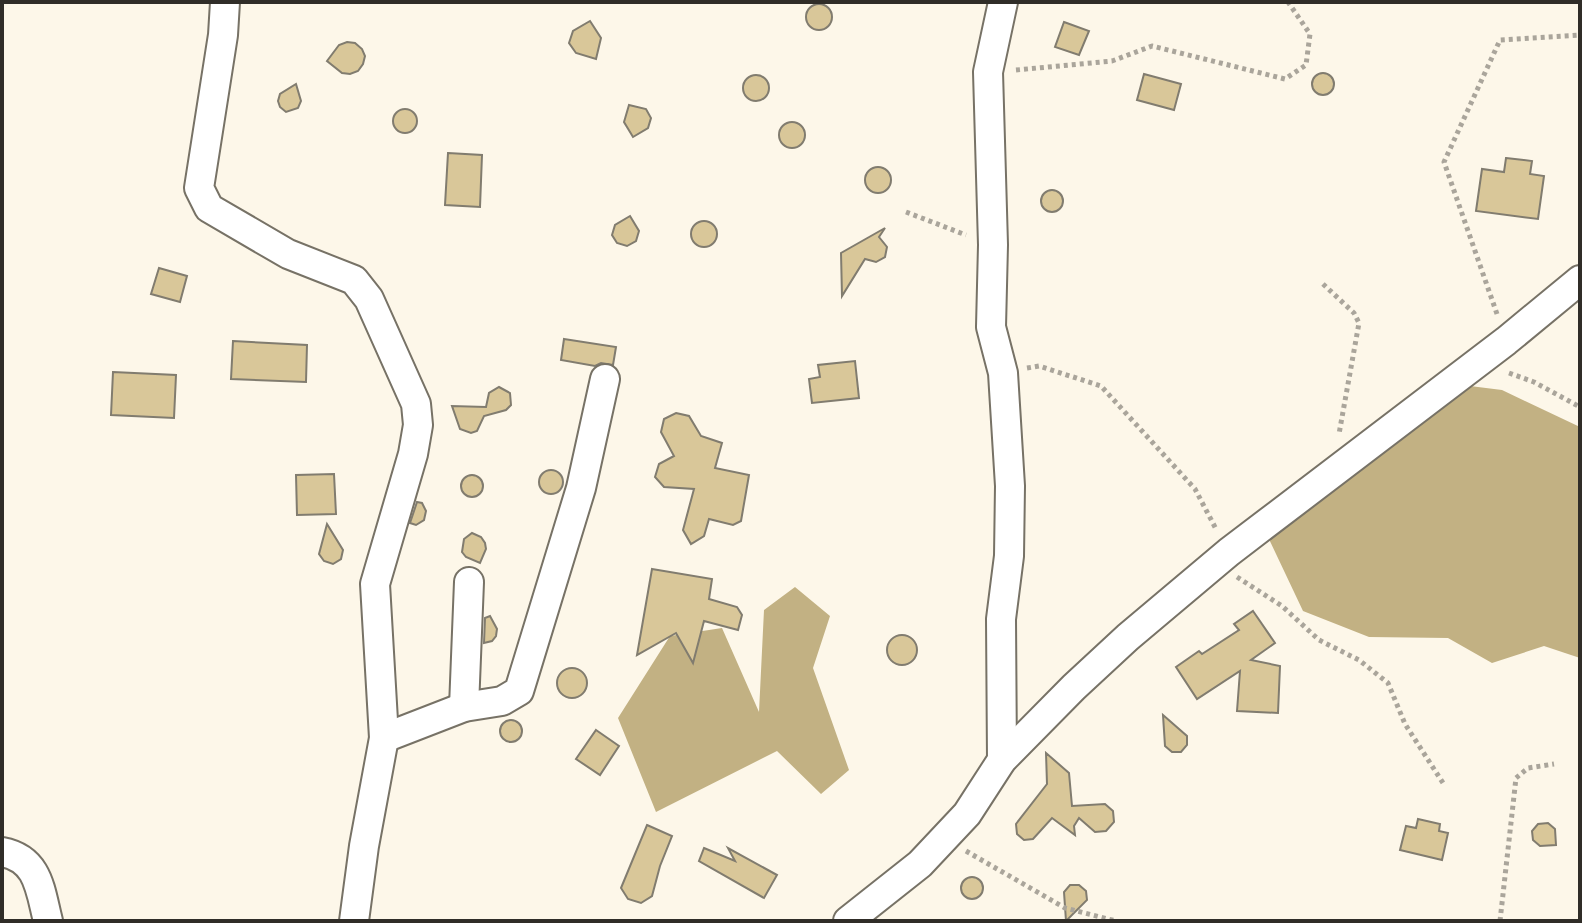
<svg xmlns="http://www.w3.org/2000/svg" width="1582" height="923" viewBox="0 0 1582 923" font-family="Figtree,sans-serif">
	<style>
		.forest { fill: #c2b183 }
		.building { fill: #d9c799; stroke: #817c6f; stroke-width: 2 }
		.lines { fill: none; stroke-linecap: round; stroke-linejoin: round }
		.minor-casing { stroke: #777266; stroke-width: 32 }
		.path { stroke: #aaa59b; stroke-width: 5; stroke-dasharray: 4 4; stroke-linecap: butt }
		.minor { stroke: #fff; stroke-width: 28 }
	</style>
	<rect width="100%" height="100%" fill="#fdf7e9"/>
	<!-- forest -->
	<g class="forest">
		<polygon points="1462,385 1502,390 1580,427 1580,658 1544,646 1492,663 1448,638 1369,637 1303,611 1268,537"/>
		<polygon points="795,587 830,616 813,668 849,770 821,794 777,751 656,812 618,718 670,636 722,628 759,712 764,610"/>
	</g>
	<!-- building -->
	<g class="building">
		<circle cx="819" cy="17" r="13"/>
		<polygon points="590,21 601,38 596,59 576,53 569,43 573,31"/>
		<polygon points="1064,22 1089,31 1079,55 1055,47"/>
		<polygon points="347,42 355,43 362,49 365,56 363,64 358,71 350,74 342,73 327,61 339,45"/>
		<circle cx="1323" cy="84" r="11"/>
		<polygon points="1144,74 1181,84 1174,110 1137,100"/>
		<circle cx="756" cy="88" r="13"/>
		<polygon points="296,84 301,101 298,108 286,112 280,107 278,101 280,94"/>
		<polygon points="629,105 646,109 651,118 648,128 633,137 624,122"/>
		<circle cx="405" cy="121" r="12"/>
		<circle cx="792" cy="135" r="13"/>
		<polygon points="448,153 482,155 480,207 445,205"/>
		<polygon points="1506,158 1532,161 1530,174 1544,176 1538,219 1476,211 1482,169 1504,172"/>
		<circle cx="878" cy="180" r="13"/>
		<circle cx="1052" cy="201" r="11"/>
		<polygon points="630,216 639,231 636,241 627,246 617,243 612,235 615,225"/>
		<circle cx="704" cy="234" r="13"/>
		<polygon points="885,228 879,237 887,247 885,257 876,262 865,259 842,296 841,253"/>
		<polygon points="159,268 187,276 180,302 151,294"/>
		<polygon points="564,339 616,347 613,365 601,363 595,366 561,360"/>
		<polygon points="233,341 307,345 306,382 231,379"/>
		<polygon points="855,361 859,398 812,403 809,379 820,377 818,365"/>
		<polygon points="113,372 176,375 174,418 111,415"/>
		<polygon points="499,387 510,393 511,405 506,410 484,416 477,431 471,433 460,429 452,406 486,407 489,393"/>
		<polygon points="676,413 689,416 701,436 722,443 715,468 749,475 741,521 733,525 709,519 704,536 691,544 683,530 694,489 664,487 655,477 659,464 674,456 661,432 664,419"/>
		<circle cx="551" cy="482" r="12"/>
		<polygon points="334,474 336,514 297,515 296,475"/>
		<circle cx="472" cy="486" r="11"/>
		<polygon points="417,502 422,503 426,511 424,520 416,525 410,523"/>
		<polygon points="327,524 343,550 341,559 333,564 324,561 319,554"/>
		<polygon points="472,533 481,537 485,543 486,549 480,563 466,557 462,552 464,539"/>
		<polygon points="652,569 712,579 709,599 737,607 742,615 738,630 704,621 693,663 676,633 637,655"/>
		<polygon points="1253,611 1275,643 1251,660 1280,666 1278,713 1237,711 1240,671 1197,699 1176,667 1199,651 1202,654 1239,630 1234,624"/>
		<polygon points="490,616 497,629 496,636 492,641 484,643 485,618"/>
		<circle cx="902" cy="650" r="15"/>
		<circle cx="572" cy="683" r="15"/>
		<polygon points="1163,715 1187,736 1187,745 1181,752 1172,752 1165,746"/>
		<circle cx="511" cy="731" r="11"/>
		<polygon points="596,730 619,746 600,775 576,759"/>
		<polygon points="1046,753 1069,773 1072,806 1105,804 1113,811 1114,822 1106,831 1095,832 1079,818 1074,826 1075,835 1052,818 1033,839 1024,840 1017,834 1016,824 1047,784"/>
		<polygon points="1418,819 1440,824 1439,831 1448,833 1442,860 1400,850 1406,826 1416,828"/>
		<polygon points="1548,823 1555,829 1556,845 1540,846 1533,840 1532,831 1538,824"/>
		<polygon points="647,825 672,836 660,866 652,896 641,903 628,899 621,888"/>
		<polygon points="704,848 735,861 728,848 777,875 764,898 699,861"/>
		<circle cx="972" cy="888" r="11"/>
		<polygon points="1070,885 1079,885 1086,891 1087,900 1066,921 1064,892"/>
	</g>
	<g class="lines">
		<!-- minor casing -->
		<g class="minor-casing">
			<g id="minor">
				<polyline points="225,2 223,35 199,188 209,208 288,254 354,280 369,299 416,404 418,425 413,454 375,584 384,738 364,846 354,921"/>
				<polyline points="464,707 469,582"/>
				<polyline points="384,738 464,707 502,701 519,691 581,488 605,379"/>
				<polyline points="1002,760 1001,619 1009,556 1010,486 1003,373 991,327 993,245 988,72 1003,2"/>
				<path d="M2,852c37,7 38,38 46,69"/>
				<polyline points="848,921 920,864 967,814 1002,760 1074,687 1128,637 1229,552 1506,341 1580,280"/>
			</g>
		</g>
		<!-- path -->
		<g class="path">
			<polyline points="1016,70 1112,61 1152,46 1285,79 1306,65 1310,34 1288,2"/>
			<polyline points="906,212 966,235"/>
			<polyline points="1323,284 1354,313 1359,323 1339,434"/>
			<polyline points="1497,314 1444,162 1500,40 1580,35"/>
			<polyline points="1027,368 1039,366 1101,386 1195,489 1216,529"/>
			<polyline points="1509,373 1534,382 1580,407"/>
			<polyline points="1237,577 1282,606 1319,640 1359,660 1388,683 1405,724 1443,783"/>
			<polyline points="966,851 1065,908 1116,921"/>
			<polyline points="1500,921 1516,778 1528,768 1554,764"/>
		</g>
		<!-- minor -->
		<use href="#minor" class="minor"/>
	</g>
	<!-- border -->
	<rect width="1582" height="923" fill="none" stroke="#302d28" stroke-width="8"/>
</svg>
